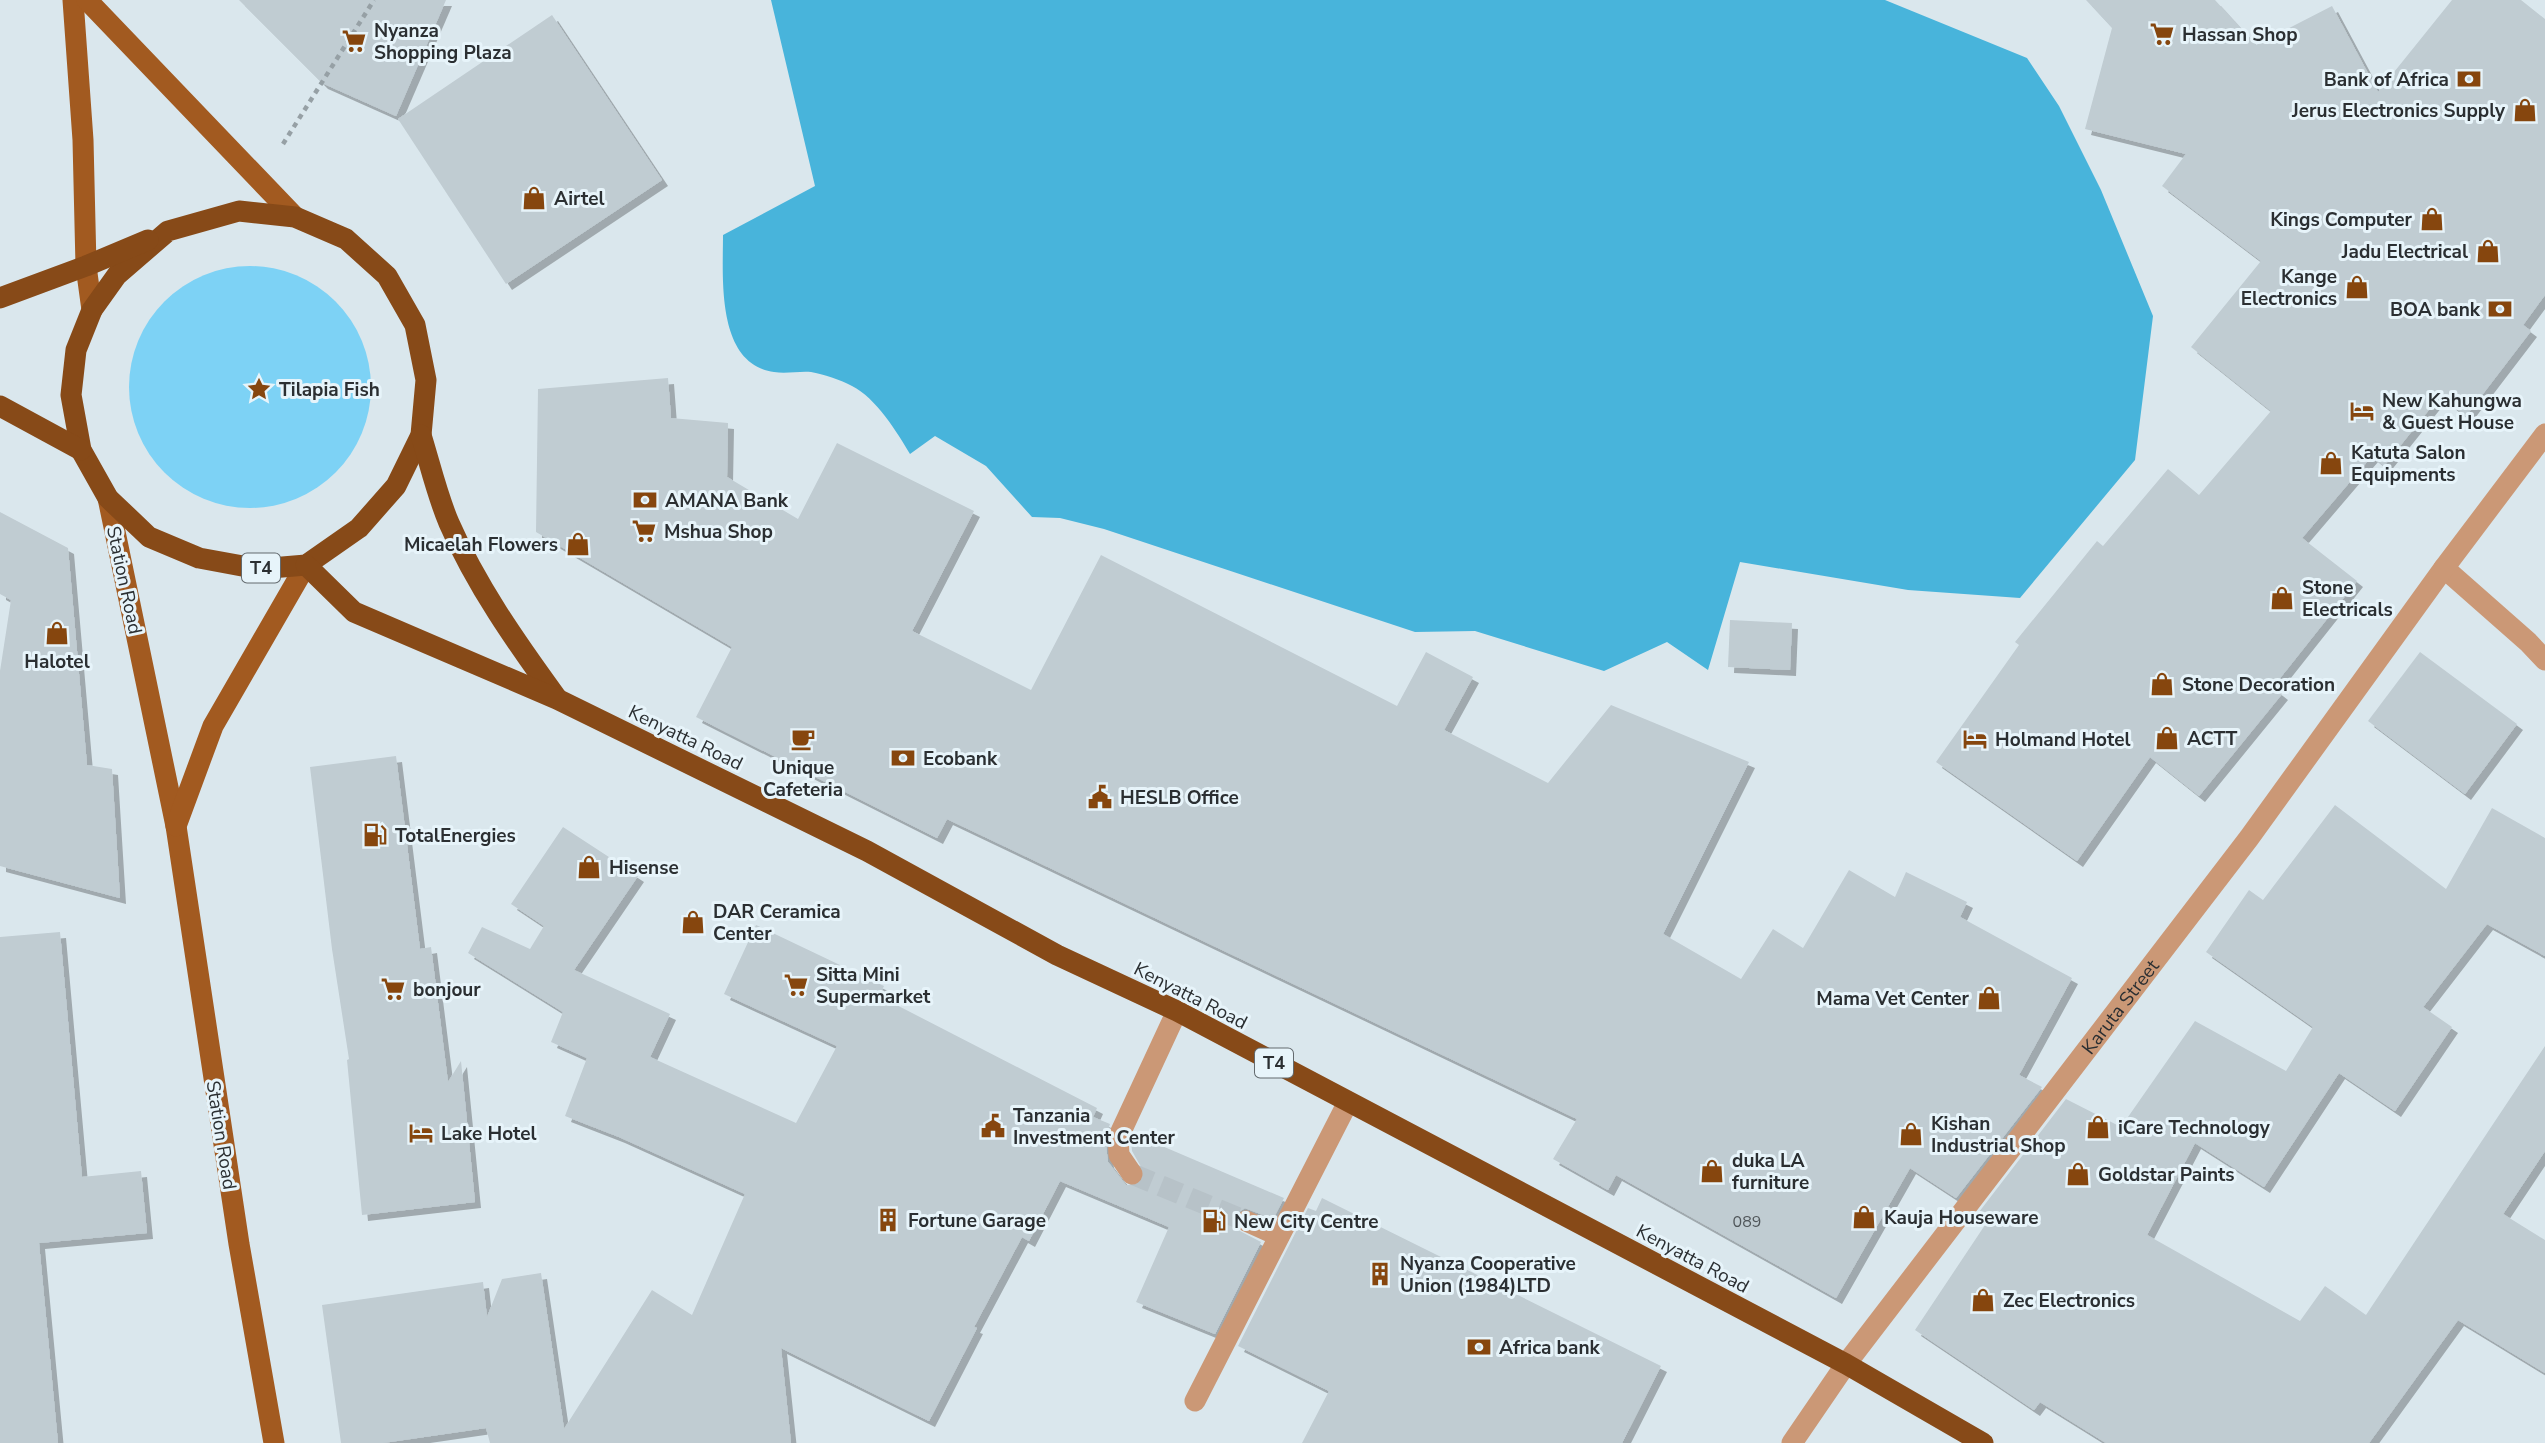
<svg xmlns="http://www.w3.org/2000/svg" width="2545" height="1443" viewBox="0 0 2545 1443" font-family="'Nunito Sans',sans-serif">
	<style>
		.green { fill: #7dd2f5 }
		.forest { fill: #48b4db }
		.building { fill: #c0ccd2; filter: url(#shadow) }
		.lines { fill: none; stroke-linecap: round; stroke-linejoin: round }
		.minor-tunnel { stroke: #b7c2c8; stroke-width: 21; stroke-dasharray: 21 10; stroke-linecap: butt }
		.path { stroke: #96a0a5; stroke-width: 4.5; stroke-dasharray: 5 5; stroke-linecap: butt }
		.minor { stroke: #cb9876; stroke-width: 21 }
		.major { stroke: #a25a20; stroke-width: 21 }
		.highway { stroke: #874a18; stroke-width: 21 }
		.labels { text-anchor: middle; stroke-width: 6; stroke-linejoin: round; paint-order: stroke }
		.number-label { font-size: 16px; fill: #50565a }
		.shield { fill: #e7f4fa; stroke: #636a6e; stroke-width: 2 }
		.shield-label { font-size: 18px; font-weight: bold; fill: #2b2f32 }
		.poi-label { font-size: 19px; font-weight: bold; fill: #2b2f32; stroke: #e7f4fa; text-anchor: start }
		.street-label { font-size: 19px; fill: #2b2f32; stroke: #e7f4fa }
	</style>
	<defs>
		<filter id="shadow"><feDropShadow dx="6" dy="6" stdDeviation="0" flood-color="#0004"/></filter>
	</defs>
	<rect width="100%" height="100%" fill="#dae7ed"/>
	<!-- green -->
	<circle class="green" cx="250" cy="387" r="121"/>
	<!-- forest -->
	<path class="forest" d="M771,0h1114l142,58 32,48 42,84 52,126 -18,144 -115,138 -112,-8 -168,-28 -32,108 -41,-28 -63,29 -129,-40 -60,1 -311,-103 -44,-11 -28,-1 -46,-51 -51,-30 -25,18c-13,-22 -34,-56 -58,-68 -11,-6 -29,-12 -41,-14 -12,-1 -25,2 -37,0 -58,-8 -51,-94 -51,-137l92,-49z"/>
	<!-- building -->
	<g class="building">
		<polygon points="239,0 446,0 396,116 322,83"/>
		<polygon points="2086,0 2215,0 2256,45 2332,6 2378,92 2452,0 2521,0 2545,19 2545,295 2523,325 2531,331 2466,416 2440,396 2384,466 2372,456 2302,538 2357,581 2273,687 2282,694 2199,796 2150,757 2077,861 1936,762 2019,645 2015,642 2097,541 2103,546 2168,469 2199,495 2271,411 2191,347 2261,261 2162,186 2186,154 2085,129 2112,28"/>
		<polygon points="552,15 662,180 506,284 398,119"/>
		<polygon points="668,378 671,418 728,423 727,477 798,519 837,443 974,511 912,631 1031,690 1101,555 1397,706 1426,652 1473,677 1444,730 1548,783 1611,705 1749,762 1663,934 1741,979 1773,929 1803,948 1849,870 1895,897 1906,872 1967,902 1960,917 2072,978 2019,1075 2042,1087 1956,1198 1910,1168 1836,1298 1616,1175 1608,1190 1553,1159 1577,1119 947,819 937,838 696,717 732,647 536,532 538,389"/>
		<polygon points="0,512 68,548 87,765 112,769 120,898 0,866 0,671 11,600 0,594"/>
		<polygon points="1730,620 1792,623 1790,670 1728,667"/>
		<polygon points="2420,652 2517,724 2465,794 2368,721"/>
		<polygon points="396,756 420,949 431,947 448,1082 461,1061 475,1202 362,1215 347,1060 349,1059 332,949 310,767"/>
		<polygon points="2335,805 2446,889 2492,808 2545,838 2545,956 2487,924 2423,1007 2452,1027 2395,1111 2339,1073 2264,1187 2195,1143 2147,1235 2300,1321 2325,1286 2366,1315 2545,1046 2545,1151 2503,1214 2545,1240 2545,1373 2458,1320 2369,1443 2106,1443 2040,1402 2034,1410 1915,1330 1989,1219 1979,1212 2066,1099 2121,1127 2195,1021 2286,1071 2313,1027 2206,952 2249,890 2263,900"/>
		<polygon points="563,827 638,876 574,970 670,1014 650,1057 796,1123 837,1046 724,994 756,925 884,986 879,996 1097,1108 1093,1117 1110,1124 1105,1138 1108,1162 1126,1185 1139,1185 1145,1174 1132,1151 1131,1141 1134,1134 1284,1198 1273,1219 1245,1208 1234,1215 1233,1223 1236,1229 1261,1242 1215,1334 1136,1302 1169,1227 1060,1181 1029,1241 1022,1237 974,1327 977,1328 929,1421 781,1348 791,1443 490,1443 486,1428 383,1443 341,1443 322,1305 483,1282 487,1317 502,1279 541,1273 564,1429 652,1290 692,1315 745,1194 619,1137 565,1116 587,1058 551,1042 563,1012 468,953 482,927 530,949 544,926 511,904"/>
		<polygon points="60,932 82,1177 141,1171 147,1233 39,1243 58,1443 0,1443 0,937"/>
		<polygon points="1322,1198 1661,1366 1622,1443 1302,1443 1329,1391 1238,1346 1308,1208 1316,1211"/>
	</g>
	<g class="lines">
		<!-- minor-tunnel -->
		<polyline class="minor-tunnel" points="1132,1174 1246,1221"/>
		<!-- path -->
		<polyline class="path" points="283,144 374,0"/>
		<!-- minor -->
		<g class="minor">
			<polyline points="2444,568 2528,642 2545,660"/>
			<polyline points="1132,1174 1119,1155 1118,1138 1177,1011"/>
			<polyline points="1246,1221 1279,1236"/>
			<polyline points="1195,1401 1348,1102"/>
			<path id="s1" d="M1792,1443l54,-79 403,-526 195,-270 101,-134"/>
		</g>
		<!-- major -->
		<g class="major">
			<polyline points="73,0 83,140 86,266 92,310"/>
			<polyline points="87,0 295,217"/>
			<polyline points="108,498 176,826 239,1244 274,1443"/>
			<polyline points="176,826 213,726 306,565"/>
		</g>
		<!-- highway -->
		<g class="highway">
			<polygon points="239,211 295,217 346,239 387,276 415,325 426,380 421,435 396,486 359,528 306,565 259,569 199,558 149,537 108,498 81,450 71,395 76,350 92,310 117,275 168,231"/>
			<polyline points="0,298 86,266 148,240"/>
			<polyline points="0,406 81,450"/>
			<path d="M421,435c9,29 16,60 28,88 27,62 67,119 107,174"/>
			<polyline points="306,565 354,612 557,699 867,851 1057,955 1177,1011 1846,1364 1983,1443"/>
		</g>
	</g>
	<!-- icons -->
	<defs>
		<g id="supermarket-bare" transform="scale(1.89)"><path d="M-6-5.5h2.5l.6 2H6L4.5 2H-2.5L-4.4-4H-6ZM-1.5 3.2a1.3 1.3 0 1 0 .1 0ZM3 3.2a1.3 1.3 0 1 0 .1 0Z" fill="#86460e" stroke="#e7f4fa" stroke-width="2.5" paint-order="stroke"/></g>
		<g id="bank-bare" transform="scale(1.89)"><path d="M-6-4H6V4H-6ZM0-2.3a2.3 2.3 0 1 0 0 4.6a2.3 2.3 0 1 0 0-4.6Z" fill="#86460e" stroke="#e7f4fa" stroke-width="2.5" paint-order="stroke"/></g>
		<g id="shop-bare" transform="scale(1.89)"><path d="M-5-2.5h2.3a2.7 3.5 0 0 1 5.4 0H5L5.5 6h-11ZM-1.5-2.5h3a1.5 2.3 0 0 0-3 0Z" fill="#86460e" stroke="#e7f4fa" stroke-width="2.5" paint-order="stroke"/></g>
		<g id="sight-bare" transform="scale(1.89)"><path d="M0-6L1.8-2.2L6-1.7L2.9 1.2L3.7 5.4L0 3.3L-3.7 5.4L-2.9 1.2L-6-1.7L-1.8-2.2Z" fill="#86460e" stroke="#e7f4fa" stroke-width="2.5" paint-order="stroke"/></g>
		<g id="hotel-bare" transform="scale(1.89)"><path d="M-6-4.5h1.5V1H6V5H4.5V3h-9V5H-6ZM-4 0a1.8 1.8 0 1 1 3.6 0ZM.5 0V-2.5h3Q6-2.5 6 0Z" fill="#86460e" stroke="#e7f4fa" stroke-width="2.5" paint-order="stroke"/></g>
		<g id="cafe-bare" transform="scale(1.89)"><path d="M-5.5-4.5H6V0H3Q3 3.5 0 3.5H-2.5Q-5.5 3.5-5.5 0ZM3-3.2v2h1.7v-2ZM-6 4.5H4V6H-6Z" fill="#86460e" stroke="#e7f4fa" stroke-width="2.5" paint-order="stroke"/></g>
		<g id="civic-bare" transform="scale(1.89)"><path d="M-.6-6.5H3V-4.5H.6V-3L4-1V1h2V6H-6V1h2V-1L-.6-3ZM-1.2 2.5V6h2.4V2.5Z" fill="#86460e" stroke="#e7f4fa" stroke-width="2.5" paint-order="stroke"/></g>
		<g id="fuel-bare" transform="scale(1.89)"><path d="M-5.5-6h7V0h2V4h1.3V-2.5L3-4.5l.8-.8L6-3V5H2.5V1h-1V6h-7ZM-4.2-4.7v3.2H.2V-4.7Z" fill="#86460e" stroke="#e7f4fa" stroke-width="2.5" paint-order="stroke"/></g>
		<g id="building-bare" transform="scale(1.89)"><path d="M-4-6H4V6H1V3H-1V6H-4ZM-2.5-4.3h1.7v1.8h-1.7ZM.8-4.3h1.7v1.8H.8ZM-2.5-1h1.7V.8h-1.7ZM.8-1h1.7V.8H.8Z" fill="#86460e" stroke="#e7f4fa" stroke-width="2.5" paint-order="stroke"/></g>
	</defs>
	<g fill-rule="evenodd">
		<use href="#supermarket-bare" x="2162" y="34"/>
		<use href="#supermarket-bare" x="354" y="41"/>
		<use href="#bank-bare" x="2469" y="79"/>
		<use href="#shop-bare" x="2525" y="110"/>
		<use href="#shop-bare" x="534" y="198"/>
		<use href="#shop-bare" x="2432" y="219"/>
		<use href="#shop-bare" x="2488" y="251"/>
		<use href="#shop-bare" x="2357" y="287"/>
		<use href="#bank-bare" x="2500" y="309"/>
		<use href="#sight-bare" x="259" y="389"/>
		<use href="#hotel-bare" x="2362" y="411"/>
		<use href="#shop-bare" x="2331" y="463"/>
		<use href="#bank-bare" x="645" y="500"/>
		<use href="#supermarket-bare" x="644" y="531"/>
		<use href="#shop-bare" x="578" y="544"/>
		<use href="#shop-bare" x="2282" y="598"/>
		<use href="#shop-bare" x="57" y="633"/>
		<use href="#shop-bare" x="2162" y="684"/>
		<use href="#shop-bare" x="2167" y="738"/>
		<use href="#cafe-bare" x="803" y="739"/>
		<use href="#hotel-bare" x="1975" y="739"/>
		<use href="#bank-bare" x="903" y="758"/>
		<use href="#civic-bare" x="1100" y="797"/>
		<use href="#fuel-bare" x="375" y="835"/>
		<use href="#shop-bare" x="589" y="867"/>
		<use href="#shop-bare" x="693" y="922"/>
		<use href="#supermarket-bare" x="796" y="985"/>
		<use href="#supermarket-bare" x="393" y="989"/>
		<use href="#shop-bare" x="1989" y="998"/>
		<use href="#civic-bare" x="993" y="1126"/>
		<use href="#shop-bare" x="2098" y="1127"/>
		<use href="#hotel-bare" x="421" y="1133"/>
		<use href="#shop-bare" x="1911" y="1134"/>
		<use href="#shop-bare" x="1712" y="1171"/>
		<use href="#shop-bare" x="2078" y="1174"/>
		<use href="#shop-bare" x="1864" y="1217"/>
		<use href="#building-bare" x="888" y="1220"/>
		<use href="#fuel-bare" x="1214" y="1221"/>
		<use href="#building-bare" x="1380" y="1274"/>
		<use href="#shop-bare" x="1983" y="1300"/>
		<use href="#bank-bare" x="1479" y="1347"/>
	</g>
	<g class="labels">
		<!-- number labels -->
		<g class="number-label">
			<text x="1747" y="1227">089</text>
		</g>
		<!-- shield labels -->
		<g class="shield">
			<rect x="242" y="553.5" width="38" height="29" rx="5"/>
			<rect x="1255" y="1048.5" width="38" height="29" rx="5"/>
		</g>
		<g class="shield-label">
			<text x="261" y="574">T4</text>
			<text x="1274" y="1069">T4</text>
		</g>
		<!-- poi labels -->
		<g class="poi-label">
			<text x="374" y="37">Nyanza<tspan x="374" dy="22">Shopping Plaza</tspan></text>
			<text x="2182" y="41">Hassan Shop</text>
			<text x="2449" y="86" text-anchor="end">Bank of Africa</text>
			<text x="2505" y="117" text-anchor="end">Jerus Electronics Supply</text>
			<text x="554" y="205">Airtel</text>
			<text x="2412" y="226" text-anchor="end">Kings Computer</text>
			<text x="2468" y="258" text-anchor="end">Jadu Electrical</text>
			<text x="2337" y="283" text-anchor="end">Kange<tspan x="2337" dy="22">Electronics</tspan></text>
			<text x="2480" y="316" text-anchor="end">BOA bank</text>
			<text x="279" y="396">Tilapia Fish</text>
			<text x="2382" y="407">New Kahungwa<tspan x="2382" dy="22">&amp; Guest House</tspan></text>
			<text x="2351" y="459">Katuta Salon<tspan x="2351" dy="22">Equipments</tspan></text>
			<text x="665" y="507">AMANA Bank</text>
			<text x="664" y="538">Mshua Shop</text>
			<text x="558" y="551" text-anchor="end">Micaelah Flowers</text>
			<text x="2302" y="594">Stone<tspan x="2302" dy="22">Electricals</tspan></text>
			<text x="57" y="668" text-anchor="middle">Halotel</text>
			<text x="2182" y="691">Stone Decoration</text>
			<text x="2187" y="745">ACTT</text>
			<text x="1995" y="746">Holmand Hotel</text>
			<text x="923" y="765">Ecobank</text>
			<text x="803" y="774" text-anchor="middle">Unique<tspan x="803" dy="22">Cafeteria</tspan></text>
			<text x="1120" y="804">HESLB Office</text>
			<text x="395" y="842">TotalEnergies</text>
			<text x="609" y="874">Hisense</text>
			<text x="713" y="918">DAR Ceramica<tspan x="713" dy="22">Center</tspan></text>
			<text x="816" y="981">Sitta Mini<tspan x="816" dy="22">Supermarket</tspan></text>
			<text x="413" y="996">bonjour</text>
			<text x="1969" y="1005" text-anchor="end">Mama Vet Center</text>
			<text x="1013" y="1122">Tanzania<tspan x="1013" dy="22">Investment Center</tspan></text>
			<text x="1931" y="1130">Kishan<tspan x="1931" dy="22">Industrial Shop</tspan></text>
			<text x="2118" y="1134">iCare Technology</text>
			<text x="441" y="1140">Lake Hotel</text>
			<text x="1732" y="1167">duka LA<tspan x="1732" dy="22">furniture</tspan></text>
			<text x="2098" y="1181">Goldstar Paints</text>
			<text x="1884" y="1224">Kauja Houseware</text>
			<text x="908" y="1227">Fortune Garage</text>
			<text x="1234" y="1228">New City Centre</text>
			<text x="1400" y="1270">Nyanza Cooperative<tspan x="1400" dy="22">Union (1984)LTD</tspan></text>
			<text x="2003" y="1307">Zec Electronics</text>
			<text x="1499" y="1354">Africa bank</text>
		</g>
		<!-- street labels -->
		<g class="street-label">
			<text transform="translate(125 580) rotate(78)" y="7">Station Road</text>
			<text transform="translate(686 737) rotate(26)" y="7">Kenyatta Road</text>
			<text transform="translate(1191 995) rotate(27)" y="7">Kenyatta Road</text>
			<text dy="7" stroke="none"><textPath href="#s1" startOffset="546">Karuta Street</textPath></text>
			<text transform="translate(222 1135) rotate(81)" y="7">Station Road</text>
			<text transform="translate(1693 1258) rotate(28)" y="7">Kenyatta Road</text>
		</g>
	</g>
</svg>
